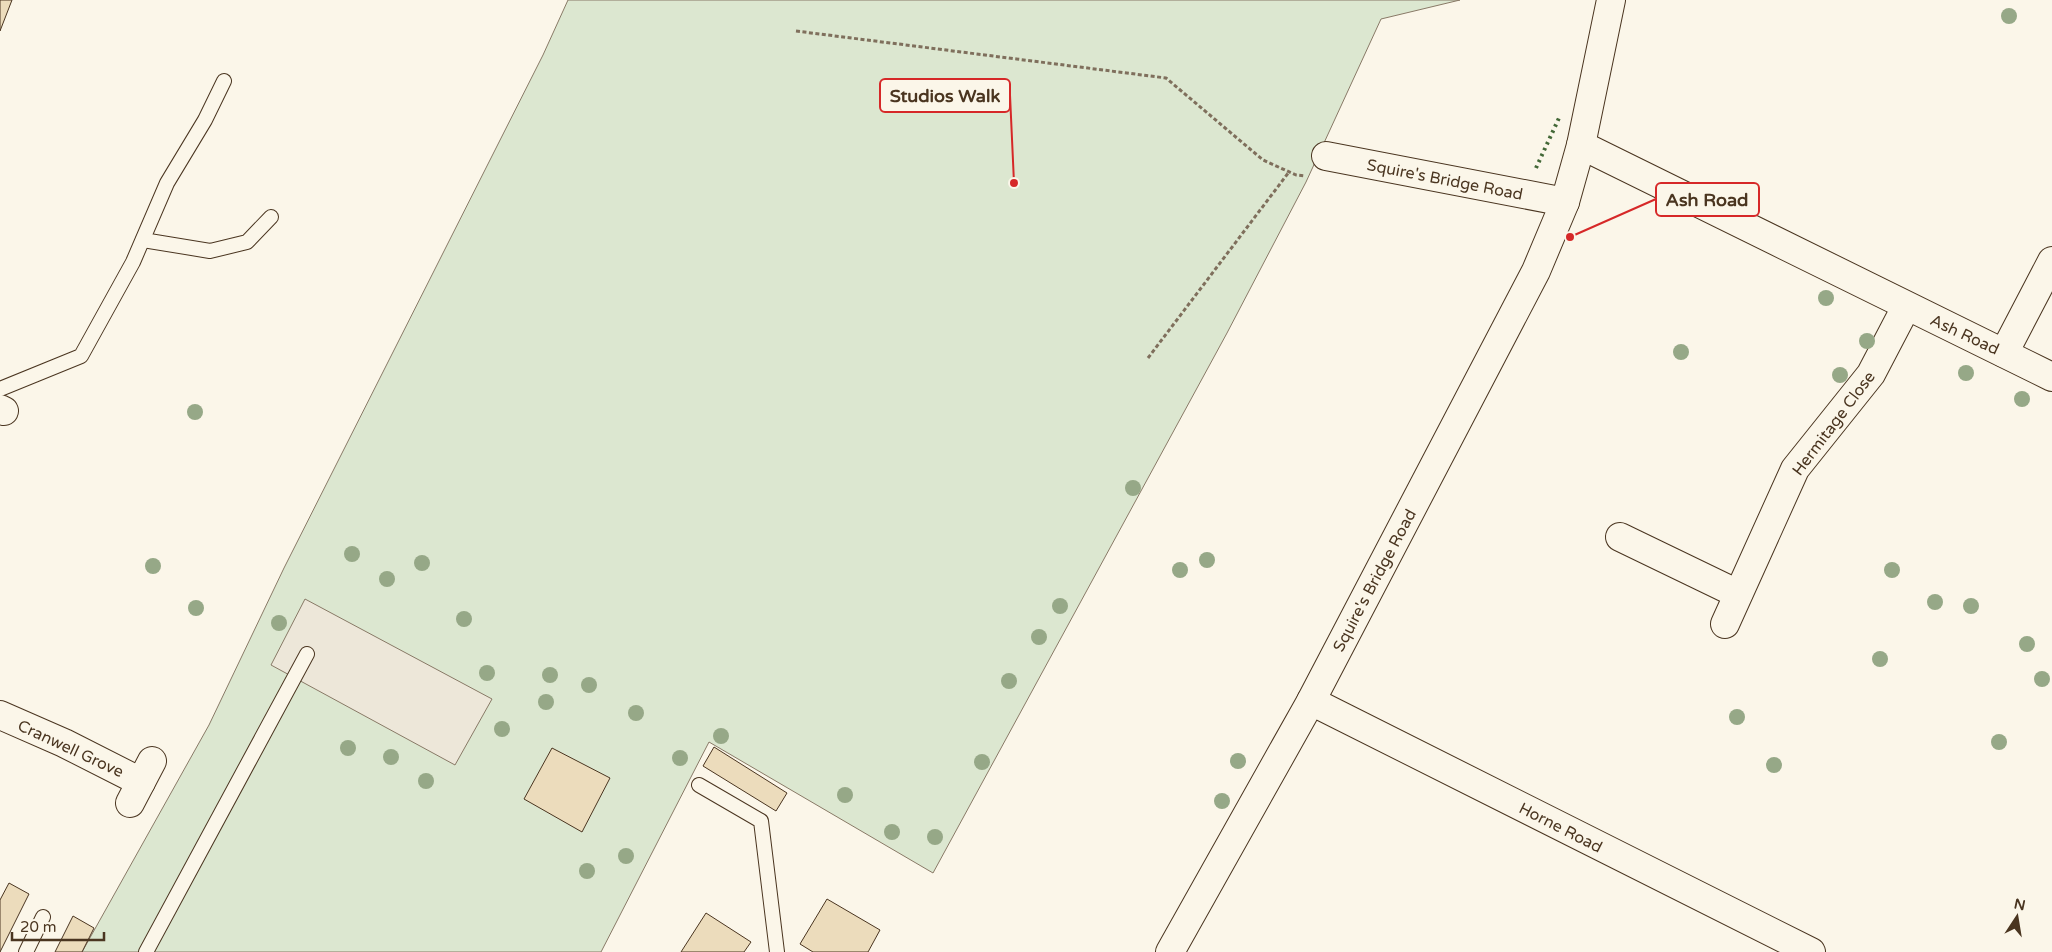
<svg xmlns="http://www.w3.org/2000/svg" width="2052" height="952" viewBox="0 0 2052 952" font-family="'Varela Round',sans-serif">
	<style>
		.green { fill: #dce7d0; stroke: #887966 }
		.parking { fill: #ede7d9; stroke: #887966 }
		.building { fill: #ecdcbc; stroke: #4a3520 }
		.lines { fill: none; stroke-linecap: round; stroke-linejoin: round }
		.service-casing { stroke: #4a3520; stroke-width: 16 }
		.minor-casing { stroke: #4a3520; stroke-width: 30 }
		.tertiary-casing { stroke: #4a3520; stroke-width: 30 }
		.path { stroke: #7f6f5c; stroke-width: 3; stroke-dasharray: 4 2.5; stroke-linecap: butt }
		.service { stroke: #fbf6e9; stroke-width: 14 }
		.minor { stroke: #fbf6e9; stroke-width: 28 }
		.tertiary { stroke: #fbf6e9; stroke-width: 28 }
		.hedge { stroke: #436837; stroke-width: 4; stroke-dasharray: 2.5 4; stroke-linecap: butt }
		.tree { fill: #96a887 }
		.labels { text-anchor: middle; stroke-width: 4; stroke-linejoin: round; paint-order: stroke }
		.street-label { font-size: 16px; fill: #4a3520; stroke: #fbf6e9 }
		.leader { fill: none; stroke: #d62828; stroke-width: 2 }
		.callout-dot { fill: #d62828; stroke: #fbf6e9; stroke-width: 2 }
		.callout { fill: #fbf6e9; stroke: #d62828; stroke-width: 2 }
		.callout-label { font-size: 18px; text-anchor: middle; font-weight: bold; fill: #4a3520 }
	</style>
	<rect width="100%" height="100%" fill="#fbf6e9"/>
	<!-- green -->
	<polygon class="green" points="568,0 1460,0 1381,19 1306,182 1227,333 933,873 709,742 601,952 82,952 209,725 284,568 543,55"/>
	<!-- parking -->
	<polygon class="parking" points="305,599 492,699 455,765 271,665"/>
	<!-- building -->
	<g class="building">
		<polygon points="0,0 12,0 0,31"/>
		<polygon points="714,747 787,793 776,811 703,766"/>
		<polygon points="552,748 610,778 582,832 524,799"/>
		<polygon points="9,883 29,894 0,952 0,900"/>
		<polygon points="827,899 880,930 868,952 813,952 800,944"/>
		<polygon points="706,913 751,942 744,952 681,952"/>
		<polygon points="73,916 94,928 82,952 55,952"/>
	</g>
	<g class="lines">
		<!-- service casing -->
		<g class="service-casing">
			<g id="service">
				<polyline points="143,240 210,251 247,242 271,217"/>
				<polyline points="0,389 81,356 133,262 167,183 205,120 224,81"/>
				<polyline points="699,785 761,821 777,952"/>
				<polyline points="26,952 43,917"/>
				<polyline points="146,952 307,654"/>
			</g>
		</g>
		<!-- minor casing -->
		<g class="minor-casing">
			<g id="minor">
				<polyline points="1581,145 2052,377"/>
				<polyline points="1326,156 1565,202"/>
				<polyline points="2004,353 2052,261"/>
				<polyline points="0,409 4,411"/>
				<polyline points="1620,537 1738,594"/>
				<polyline points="1725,624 1795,469 1871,374 1906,307"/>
				<polyline points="1311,701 1811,952"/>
				<polyline points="0,715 64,743 141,782"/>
				<polyline points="130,803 152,761"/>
			</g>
		</g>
		<!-- tertiary casing -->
		<g class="tertiary-casing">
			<polyline id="tertiary" points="1170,952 1311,701 1536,271 1565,202 1581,145 1611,0"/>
		</g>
		<!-- path -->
		<g class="path">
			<polyline points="796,31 1166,78 1263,160 1296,175 1305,176"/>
			<polyline points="1148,358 1289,172"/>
		</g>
		<!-- service -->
		<use href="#service" class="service"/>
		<!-- minor -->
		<use href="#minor" class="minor"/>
		<!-- tertiary -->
		<use href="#tertiary" class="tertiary"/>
		<!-- hedge -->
		<polyline class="hedge" points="1536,168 1559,118"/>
	</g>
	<!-- trees -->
	<g class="tree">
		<circle cx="2009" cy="16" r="8"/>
		<circle cx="1826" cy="298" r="8"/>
		<circle cx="1867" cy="341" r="8"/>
		<circle cx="1681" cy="352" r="8"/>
		<circle cx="1966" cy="373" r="8"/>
		<circle cx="1840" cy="375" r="8"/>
		<circle cx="2022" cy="399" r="8"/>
		<circle cx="195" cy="412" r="8"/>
		<circle cx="1133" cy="488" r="8"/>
		<circle cx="352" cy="554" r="8"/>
		<circle cx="1207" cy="560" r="8"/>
		<circle cx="422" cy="563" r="8"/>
		<circle cx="153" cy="566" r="8"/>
		<circle cx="1180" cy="570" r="8"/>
		<circle cx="1892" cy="570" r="8"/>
		<circle cx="387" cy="579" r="8"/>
		<circle cx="1935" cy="602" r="8"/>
		<circle cx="1060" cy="606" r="8"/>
		<circle cx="1971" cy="606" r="8"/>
		<circle cx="196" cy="608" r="8"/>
		<circle cx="464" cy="619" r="8"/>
		<circle cx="279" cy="623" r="8"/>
		<circle cx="1039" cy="637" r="8"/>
		<circle cx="2027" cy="644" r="8"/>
		<circle cx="1880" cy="659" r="8"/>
		<circle cx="487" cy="673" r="8"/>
		<circle cx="550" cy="675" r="8"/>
		<circle cx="2042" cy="679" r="8"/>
		<circle cx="1009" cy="681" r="8"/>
		<circle cx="589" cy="685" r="8"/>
		<circle cx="546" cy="702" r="8"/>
		<circle cx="636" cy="713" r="8"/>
		<circle cx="1737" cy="717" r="8"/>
		<circle cx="502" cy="729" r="8"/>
		<circle cx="721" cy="736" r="8"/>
		<circle cx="1999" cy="742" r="8"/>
		<circle cx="348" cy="748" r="8"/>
		<circle cx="391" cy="757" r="8"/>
		<circle cx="680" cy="758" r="8"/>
		<circle cx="1238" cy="761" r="8"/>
		<circle cx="982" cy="762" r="8"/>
		<circle cx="1774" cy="765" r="8"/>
		<circle cx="426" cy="781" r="8"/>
		<circle cx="845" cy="795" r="8"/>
		<circle cx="1222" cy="801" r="8"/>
		<circle cx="892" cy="832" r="8"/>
		<circle cx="935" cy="837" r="8"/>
		<circle cx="626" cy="856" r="8"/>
		<circle cx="587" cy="871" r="8"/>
	</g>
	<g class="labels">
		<!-- street labels -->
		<g class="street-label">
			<text transform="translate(1445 179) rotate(11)" y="6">Squire's Bridge Road</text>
			<text transform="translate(1965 334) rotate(25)" y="6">Ash Road</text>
			<text transform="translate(1833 423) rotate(-53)" y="6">Hermitage Close</text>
			<text transform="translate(1374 580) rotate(-62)" y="6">Squire's Bridge Road</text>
			<text transform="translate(71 748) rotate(25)" y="6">Cranwell Grove</text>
			<text transform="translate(1561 827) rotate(27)" y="6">Horne Road</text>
		</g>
	</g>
	<!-- callouts -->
	<path class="leader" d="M1014 183L1010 95M1570 237L1656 199"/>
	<g class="callout-dot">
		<circle cx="1014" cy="183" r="5"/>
		<circle cx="1570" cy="237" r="5"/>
	</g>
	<g class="callout">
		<rect x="880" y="79" width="130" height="33" rx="5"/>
		<rect x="1656" y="183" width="103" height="33" rx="5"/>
	</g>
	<g class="callout-label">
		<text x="945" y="102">Studios Walk</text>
		<text x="1707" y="206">Ash Road</text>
	</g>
	<!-- north arrow -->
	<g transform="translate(2017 917) rotate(12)" stroke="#fbf6e9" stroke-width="4" paint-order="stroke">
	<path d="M0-4L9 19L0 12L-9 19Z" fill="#4a3520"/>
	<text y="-8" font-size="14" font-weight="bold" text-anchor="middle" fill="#4a3520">N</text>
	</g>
	<!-- scale -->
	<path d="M12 932v8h92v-8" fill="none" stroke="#4a3520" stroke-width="2.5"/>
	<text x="20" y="932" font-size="15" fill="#4a3520" stroke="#fbf6e9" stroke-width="4" paint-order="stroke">20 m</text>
</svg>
